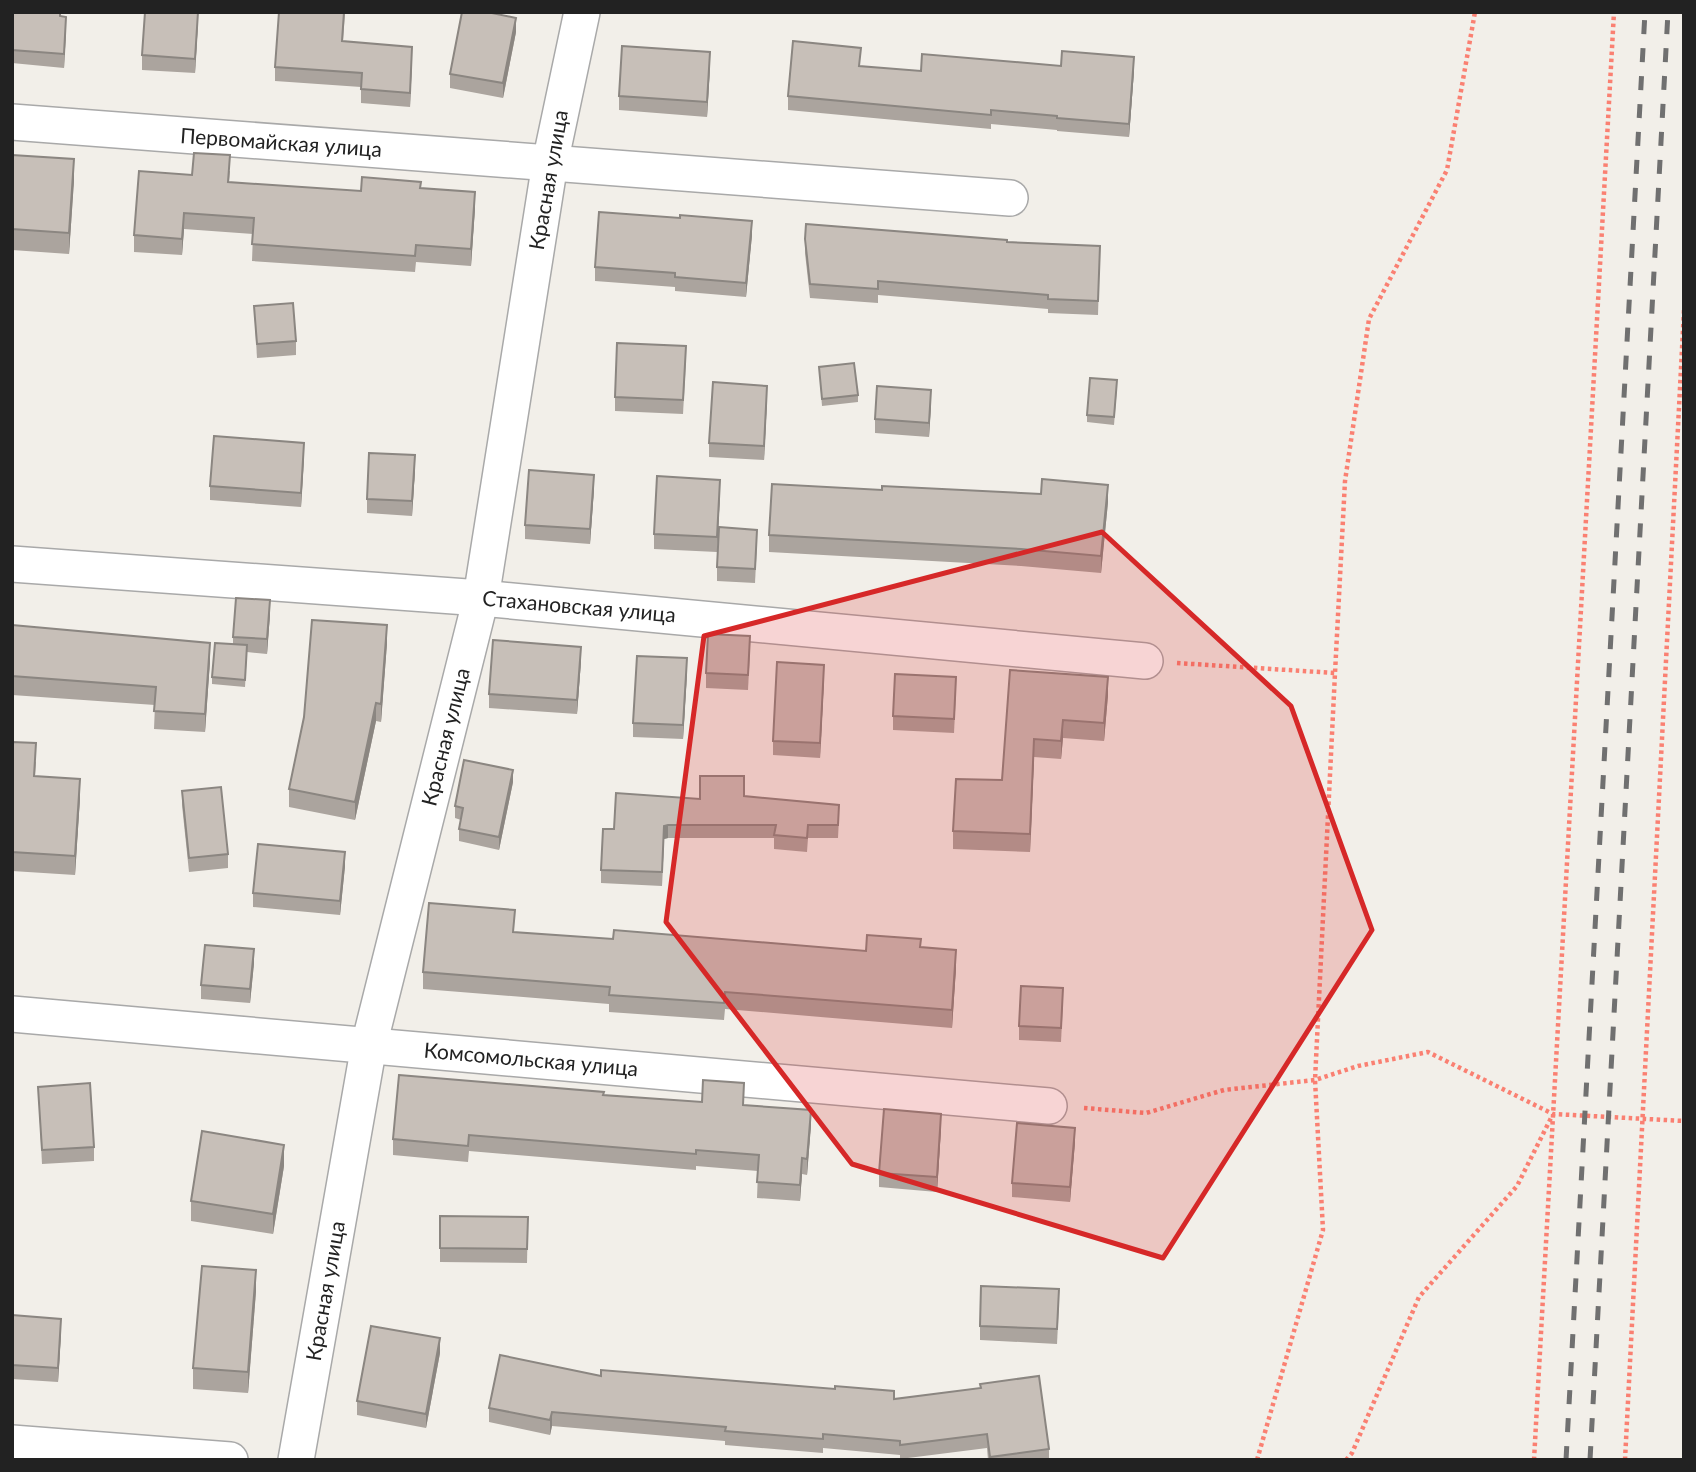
<svg xmlns="http://www.w3.org/2000/svg" width="1696" height="1472" viewBox="0 0 1696 1472" font-family="Lato,sans-serif">
	<style>
		.lines { fill: none; stroke-linecap: round; stroke-linejoin: round }
		.minor-casing { stroke: #a9a9a9; stroke-width: 38 }
		.path { stroke: #fa8072; stroke-width: 4.5; stroke-dasharray: 3.5 3.5; stroke-linecap: butt }
		.minor { stroke: #fff; stroke-width: 35 }
		.rail { stroke: #707070; stroke-width: 5; stroke-dasharray: 14 14; stroke-linecap: butt }
		.wall { fill: #aba49e }
		.shaded-wall { fill: #8b8681 }
		.building { fill: #c7bfb8; stroke: #8b8681; stroke-width: 2 }
		.marked { fill: #d62828; fill-opacity: 0.2; stroke: #d62828; stroke-width: 5; stroke-linejoin: round }
		.labels { text-anchor: middle; stroke-width: 5; stroke-linejoin: round; paint-order: stroke }
		.street-label { font-size: 21px; fill: #222; stroke: #fff }
	</style>
	<rect width="100%" height="100%" fill="#f2efe9"/>
	<g class="lines">
		<!-- minor casing -->
		<g class="minor-casing">
			<g id="minor">
				<polyline points="12,122 1010,198"/>
				<polyline points="12,564 481,598 1145,661"/>
				<polyline points="12,1014 1049,1106"/>
				<polyline points="12,1443 230,1460"/>
				<polyline points="296,1460 369,1045 481,598 550,163 582,12"/>
			</g>
		</g>
		<!-- path -->
		<g class="path">
			<polyline points="1177,663 1335,673"/>
			<polyline points="1084,1108 1146,1113 1224,1090 1315,1080 1358,1066 1428,1052 1553,1114 1684,1121"/>
			<polyline points="1257,1460 1323,1230 1315,1080 1335,673 1345,481 1369,319 1447,170 1475,12"/>
			<polyline points="1346,1460 1352,1453 1419,1297 1517,1186 1552,1116"/>
			<polyline points="1534,1460 1614,12"/>
			<polyline points="1625,1460 1684,310"/>
		</g>
		<!-- minor -->
		<use href="#minor" class="minor"/>
		<!-- rail -->
		<g class="rail">
			<polyline points="1566,1460 1645,12"/>
			<polyline points="1590,1460 1668,12"/>
		</g>
	</g>
	<!-- wall -->
	<g class="wall">
		<polygon points="12,12 61,12 61,16 66,30 64,68 12,63"/>
		<polygon points="345,12 343,41 412,61 410,107 361,103 361,87 275,81 275,67"/>
		<polygon points="198,22 195,73 142,70 142,55"/>
		<polygon points="516,32 503,98 450,88 450,74"/>
		<polygon points="710,66 707,117 619,110 619,96"/>
		<polygon points="860,66 921,71 1061,66 1134,71 1129,137 1057,131 1057,130 991,124 991,129 788,110 788,96"/>
		<polygon points="12,155 74,180 69,254 12,250"/>
		<polygon points="230,171 229,182 361,191 421,188 475,208 471,266 416,262 415,272 252,261 253,234 184,229 182,255 134,252 134,235 192,175"/>
		<polygon points="752,235 746,297 675,291 675,287 595,281 595,267"/>
		<polygon points="805,239 1007,242 1100,246 1098,315 1048,313 1048,309 878,295 878,303 810,298 805,253"/>
		<polygon points="254,306 296,341 296,355 257,358"/>
		<polygon points="686,360 683,414 615,411 615,397"/>
		<polygon points="819,367 858,395 858,402 822,406"/>
		<polygon points="1117,388 1114,425 1087,422 1087,415"/>
		<polygon points="767,400 764,460 709,457 709,443"/>
		<polygon points="931,404 929,437 875,433 875,419"/>
		<polygon points="304,457 301,507 210,500 210,486"/>
		<polygon points="415,470 412,516 367,513 367,499"/>
		<polygon points="594,489 590,544 525,539 525,525"/>
		<polygon points="720,494 717,552 654,549 654,534"/>
		<polygon points="1108,502 1101,573 1021,566 769,552 769,535"/>
		<polygon points="757,544 755,583 717,581 717,567"/>
		<polygon points="270,614 267,654 247,652 245,687 212,684 212,677 233,644 233,637"/>
		<polygon points="12,625 210,661 205,732 154,729 155,705 12,695"/>
		<polygon points="387,643 381,722 376,721 355,820 289,807 289,789"/>
		<polygon points="750,651 748,690 706,688 706,673"/>
		<polygon points="581,661 577,714 489,708 489,694"/>
		<polygon points="1010,670 1108,695 1104,741 1063,738 1061,759 1034,757 1030,852 953,849 953,831 1002,780"/>
		<polygon points="687,672 683,739 633,737 633,723"/>
		<polygon points="824,679 820,758 773,755 773,741"/>
		<polygon points="956,692 954,733 893,730 893,716"/>
		<polygon points="12,742 36,762 35,776 80,798 75,875 12,871"/>
		<polygon points="513,782 499,850 459,841 459,829 461,820 455,818 455,806"/>
		<polygon points="182,791 228,854 228,868 189,872 182,805"/>
		<polygon points="744,796 839,818 838,838 808,838 807,852 774,849 774,838 668,838 664,839 662,886 601,883 601,870 614,829"/>
		<polygon points="345,866 340,915 253,907 253,893"/>
		<polygon points="514,932 613,939 866,951 921,947 956,968 952,1028 725,1009 724,1020 609,1012 609,1004 423,989 423,972"/>
		<polygon points="254,963 250,1003 201,999 201,985"/>
		<polygon points="1063,1002 1061,1042 1019,1040 1019,1026"/>
		<polygon points="38,1087 94,1147 94,1161 42,1164"/>
		<polygon points="604,1095 744,1105 811,1125 807,1175 802,1174 800,1201 757,1198 758,1171 696,1166 696,1170 469,1151 468,1162 393,1155 393,1139"/>
		<polygon points="941,1128 937,1192 879,1187 879,1173"/>
		<polygon points="1075,1142 1070,1202 1012,1197 1012,1183"/>
		<polygon points="284,1166 273,1234 191,1221 191,1201"/>
		<polygon points="440,1216 528,1217 527,1263 440,1262"/>
		<polygon points="256,1291 248,1393 193,1389 193,1368"/>
		<polygon points="1059,1304 1057,1344 980,1340 980,1326"/>
		<polygon points="12,1315 61,1333 58,1382 12,1379"/>
		<polygon points="440,1353 426,1428 357,1415 357,1401"/>
		<polygon points="601,1376 894,1399 1049,1449 1049,1460 988,1460 987,1448 900,1459 900,1455 823,1448 823,1453 725,1445 725,1441 552,1426 550,1435 489,1422 489,1408"/>
	</g>
	<!-- shaded-wall -->
	<g class="shaded-wall">
		<polygon points="198,12 198,22 195,73 195,59"/>
		<polygon points="66,17 66,30 64,68 64,54"/>
		<polygon points="516,18 516,32 503,98 503,83"/>
		<polygon points="412,47 412,61 410,107 410,93"/>
		<polygon points="710,52 710,66 707,117 707,102"/>
		<polygon points="1134,57 1134,71 1129,137 1129,124"/>
		<polygon points="74,159 74,180 69,254 69,233"/>
		<polygon points="475,192 475,208 471,266 471,249"/>
		<polygon points="184,213 184,229 182,255 182,239"/>
		<polygon points="752,221 752,235 746,297 746,283"/>
		<polygon points="767,386 767,400 764,460 764,446"/>
		<polygon points="931,390 931,404 929,437 929,423"/>
		<polygon points="304,443 304,457 301,507 301,493"/>
		<polygon points="415,455 415,470 412,516 412,501"/>
		<polygon points="594,475 594,489 590,544 590,529"/>
		<polygon points="720,480 720,494 717,552 717,537"/>
		<polygon points="1108,485 1108,502 1101,573 1101,556"/>
		<polygon points="270,600 270,614 267,654 267,639"/>
		<polygon points="387,625 387,643 381,722 381,704"/>
		<polygon points="210,643 210,661 205,732 205,714"/>
		<polygon points="581,647 581,661 577,714 577,700"/>
		<polygon points="687,658 687,672 683,739 683,725"/>
		<polygon points="824,665 824,679 820,758 820,743"/>
		<polygon points="1108,677 1108,695 1104,741 1104,723"/>
		<polygon points="376,703 376,721 355,820 355,802"/>
		<polygon points="1063,720 1063,738 1061,759 1061,741"/>
		<polygon points="1034,739 1034,757 1030,852 1030,834"/>
		<polygon points="513,770 513,782 499,850 499,837"/>
		<polygon points="80,779 80,798 75,875 75,856"/>
		<polygon points="668,825 668,838 664,839 662,886 664,826"/>
		<polygon points="345,852 345,866 340,915 340,901"/>
		<polygon points="254,949 254,963 250,1003 250,989"/>
		<polygon points="956,950 956,968 952,1028 952,1010"/>
		<polygon points="811,1110 811,1125 807,1175 807,1159"/>
		<polygon points="941,1114 941,1128 937,1192 937,1177"/>
		<polygon points="1075,1128 1075,1142 1070,1202 1070,1187"/>
		<polygon points="284,1145 284,1166 273,1234 273,1214"/>
		<polygon points="802,1158 802,1174 800,1201 800,1185"/>
		<polygon points="256,1270 256,1291 248,1393 248,1372"/>
		<polygon points="61,1319 61,1333 58,1382 58,1368"/>
		<polygon points="440,1338 440,1353 426,1428 426,1414"/>
		<polygon points="552,1412 552,1426 550,1435 550,1420"/>
	</g>
	<!-- building -->
	<g class="building">
		<polygon points="12,12 60,12 60,16 66,17 64,54 12,50"/>
		<polygon points="145,12 198,12 195,59 142,55"/>
		<polygon points="279,12 344,12 342,41 412,47 410,93 361,89 362,73 275,67"/>
		<polygon points="462,12 487,12 516,18 503,83 450,74"/>
		<polygon points="793,41 861,48 859,66 921,71 922,54 1061,66 1062,51 1134,57 1129,124 1057,118 1057,116 991,110 991,115 788,96"/>
		<polygon points="622,46 710,52 707,102 619,96"/>
		<polygon points="194,153 230,155 228,182 361,191 362,177 421,182 420,188 475,192 471,249 416,245 415,256 252,244 254,218 184,213 182,239 134,235 139,171 192,175"/>
		<polygon points="12,155 74,159 69,233 12,229"/>
		<polygon points="599,212 680,218 680,215 752,221 746,283 675,277 675,273 595,267"/>
		<polygon points="806,224 1007,240 1007,242 1100,246 1098,301 1048,299 1048,295 878,281 878,289 810,284 805,239"/>
		<polygon points="293,303 296,341 257,344 254,306"/>
		<polygon points="617,343 686,346 683,400 615,397"/>
		<polygon points="854,363 858,395 822,399 819,367"/>
		<polygon points="1090,378 1117,380 1114,417 1087,415"/>
		<polygon points="713,382 767,386 764,446 709,443"/>
		<polygon points="877,386 931,390 929,423 875,419"/>
		<polygon points="214,436 304,443 301,493 210,486"/>
		<polygon points="369,453 415,455 412,501 367,499"/>
		<polygon points="529,470 594,475 590,529 525,525"/>
		<polygon points="657,476 720,480 717,537 654,534"/>
		<polygon points="1042,479 1108,485 1101,556 1021,549 769,535 772,484 882,490 882,486 1041,494"/>
		<polygon points="719,527 757,530 755,569 717,567"/>
		<polygon points="236,598 270,600 267,639 233,637"/>
		<polygon points="312,620 387,625 381,704 376,703 355,802 289,789 304,717"/>
		<polygon points="12,625 210,643 205,714 154,711 156,687 12,676"/>
		<polygon points="708,634 750,636 748,675 706,673"/>
		<polygon points="493,640 581,647 577,700 489,694"/>
		<polygon points="215,643 247,645 245,680 212,677"/>
		<polygon points="637,656 687,658 683,725 633,723"/>
		<polygon points="777,662 824,665 820,743 773,741"/>
		<polygon points="1010,670 1108,677 1104,723 1063,720 1061,741 1034,739 1030,834 953,831 956,779 1002,780"/>
		<polygon points="895,674 956,677 954,719 893,716"/>
		<polygon points="12,742 36,743 34,776 80,779 75,856 12,852"/>
		<polygon points="464,760 513,770 499,837 459,829 463,808 455,806"/>
		<polygon points="700,776 744,776 744,796 839,805 838,825 808,825 807,838 774,835 776,825 668,825 664,826 662,872 601,870 603,829 614,829 616,793 700,799"/>
		<polygon points="221,787 228,854 189,858 182,791"/>
		<polygon points="258,844 345,852 340,901 253,893"/>
		<polygon points="429,903 515,910 513,932 613,939 614,930 866,951 867,935 921,939 920,947 956,950 952,1010 725,992 724,1003 609,995 610,987 423,972"/>
		<polygon points="205,945 254,949 250,989 201,985"/>
		<polygon points="1021,986 1063,988 1061,1028 1019,1026"/>
		<polygon points="399,1075 604,1092 603,1095 702,1102 703,1080 744,1083 743,1105 811,1110 807,1159 802,1158 800,1185 757,1182 759,1155 696,1150 696,1154 469,1135 468,1146 393,1139"/>
		<polygon points="90,1083 94,1147 42,1150 38,1087"/>
		<polygon points="884,1109 941,1114 937,1177 879,1173"/>
		<polygon points="1017,1123 1075,1128 1070,1187 1012,1183"/>
		<polygon points="202,1131 284,1145 273,1214 191,1201"/>
		<polygon points="440,1216 528,1217 527,1249 440,1248"/>
		<polygon points="202,1266 256,1270 248,1372 193,1368"/>
		<polygon points="981,1286 1059,1289 1057,1329 980,1326"/>
		<polygon points="12,1315 61,1319 58,1368 12,1365"/>
		<polygon points="371,1326 440,1338 426,1414 357,1401"/>
		<polygon points="500,1355 601,1376 601,1370 835,1389 835,1386 894,1391 894,1399 981,1388 980,1384 1039,1376 1049,1449 990,1457 987,1434 900,1445 900,1441 823,1434 823,1439 725,1431 726,1427 552,1412 550,1420 489,1408"/>
	</g>
	<!-- marked area -->
	<path class="marked" d="M1102,532l189,174 81,224 -209,328 -311,-94 -186,-242 38,-286z"/>
	<g class="labels">
		<!-- street labels -->
		<g class="street-label">
			<text transform="translate(281 143) rotate(4)" y="7">Первомайская улица</text>
			<text transform="translate(549 180) rotate(-80)" y="7">Красная улица</text>
			<text transform="translate(579 607) rotate(5)" y="7">Стахановская улица</text>
			<text transform="translate(446 737) rotate(-76)" y="7">Красная улица</text>
			<text transform="translate(531 1060) rotate(5)" y="7">Комсомольская улица</text>
			<text transform="translate(326 1291) rotate(-80)" y="7">Красная улица</text>
		</g>
	</g>
	<!-- border -->
	<rect width="1696" height="1472" fill="none" stroke="#222222" stroke-width="28"/>
</svg>
